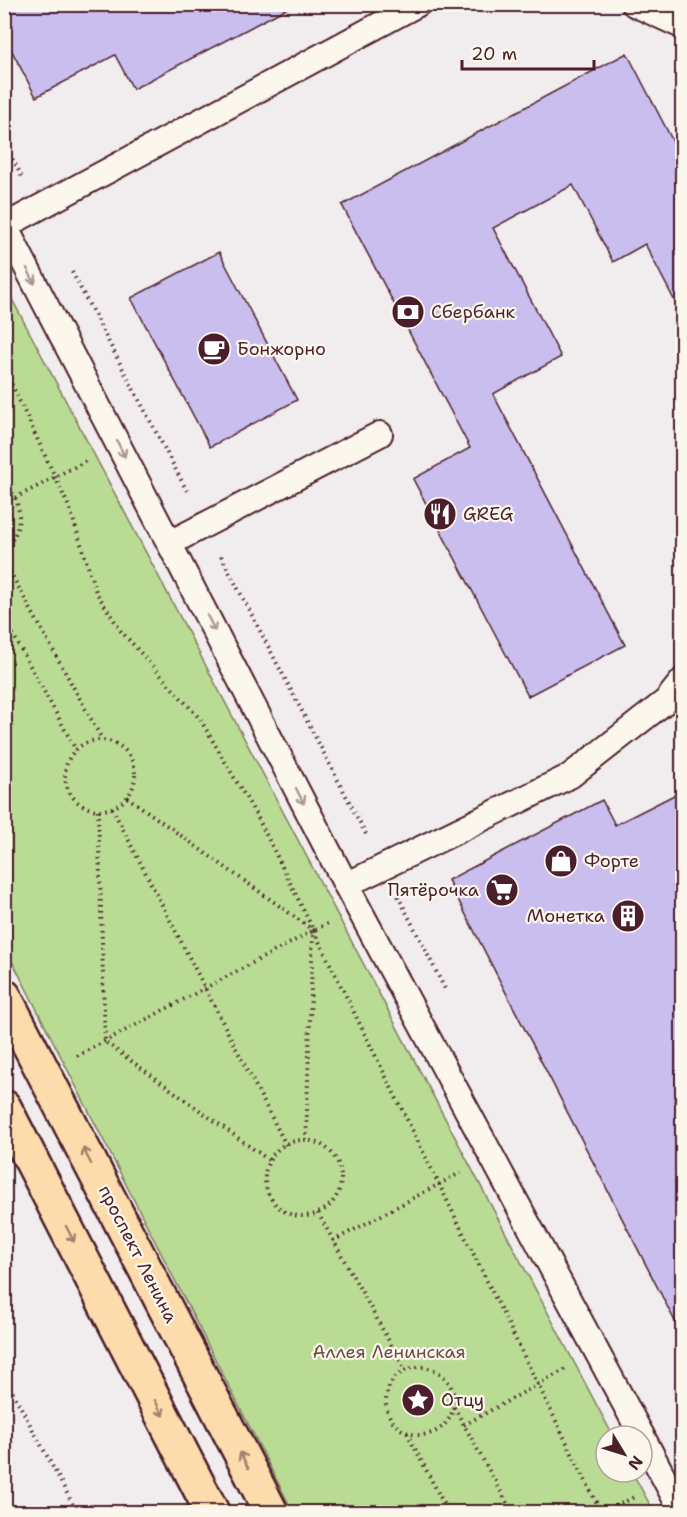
<svg xmlns="http://www.w3.org/2000/svg" width="687" height="1517" viewBox="0 0 687 1517" font-family="'Shantell Sans',sans-serif">
	<style>
		.green { fill: #b9db94; stroke: #827d60; stroke-width: 1.5 }
		.building { fill: #cabeef; stroke: #4a1f2b; stroke-width: 1.5 }
		.lines { fill: none; stroke-linecap: round; stroke-linejoin: round }
		.lane-casing { stroke: #4a1f2b; stroke-width: 28 }
		.primary-casing { stroke: #4a1f2b; stroke-width: 38 }
		.path { stroke: #4a1f2b; stroke-width: 4; stroke-dasharray: 1.5 4.5; stroke-linecap: butt }
		.lane { stroke: #fbf7ec; stroke-width: 24 }
		.primary { stroke: #fcdcac; stroke-width: 33 }
		.oneway { stroke: #ab9695 }
		.oneway2 { stroke: #a37e6c }
		.labels { text-anchor: middle; stroke-width: 4.5; stroke-linejoin: round; paint-order: stroke }
		.poi-label { font-size: 18px; fill: #4a1f2b; stroke: #fbf7ec; text-anchor: start }
		.street-label { font-size: 18px; fill: #4a1f2b; stroke: #fbf7ec }
		.park-label { font-size: 18px; fill: #664e45; stroke: #fbf7ec }
	</style>
	<rect width="100%" height="100%" fill="#f1eced"/>
	<filter id="ink" filterUnits="userSpaceOnUse"><feTurbulence type="fractalNoise" baseFrequency=".0167" numOctaves="2"/><feDisplacementMap in="SourceGraphic" scale="12" xChannelSelector="R" yChannelSelector="G"/><feConvolveMatrix kernelMatrix="1 2 1 2 8 2 1 2 1" color-interpolation-filters="sRGB"/></filter>
	<g filter="url(#ink)">
		<!-- green -->
		<polygon class="green" points="4,284 613,1436 606,1436 606,1472 632,1472 654,1512 293,1512 5,947"/>
		<!-- building -->
		<g class="building">
			<polygon points="4,4 295,4 133,89 115,55 36,97 4,36"/>
			<polygon points="627,53 682,159 682,315 645,244 613,262 573,185 493,228 561,357 493,394 625,645 528,696 413,479 470,448 342,205"/>
			<polygon points="219,252 297,400 210,447 131,298"/>
			<polygon points="682,791 682,1335 448,880 602,800 615,825"/>
		</g>
		<g class="lines">
			<!-- lane casing -->
			<g class="lane-casing">
				<g id="lane">
					<polyline points="634,4 682,26"/>
					<polyline points="4,224 346,885 642,1436"/>
					<polyline points="5,226 418,4"/>
					<polyline points="170,543 380,434"/>
					<polyline points="346,885 570,776 666,701 682,681"/>
					<polyline points="642,1436 682,1512"/>
				</g>
			</g>
			<!-- primary casing -->
			<g class="primary-casing">
				<g id="primary">
					<polyline points="4,996 271,1512"/>
					<polyline points="4,1107 212,1512"/>
				</g>
			</g>
			<!-- path -->
			<g class="path">
				<polyline points="4,143 22,177"/>
				<polyline points="72,272 188,493"/>
				<polyline points="4,368 70,509 96,592 121,631 200,719 259,820 601,1512"/>
				<path d="M4,484c21,18 19,47 0,66"/>
				<polyline points="15,498 86,461"/>
				<polyline points="221,556 367,836"/>
				<polyline points="4,561 102,739"/>
				<polyline points="4,618 76,750"/>
				<circle cx="100" cy="775" r="35"/>
				<polyline points="127,797 313,930 306,1140"/>
				<polyline points="112,808 286,1145"/>
				<polyline points="98,810 105,1042 270,1161"/>
				<polyline points="398,896 445,989"/>
				<polyline points="77,1056 328,923"/>
				<circle cx="303" cy="1178" r="38"/>
				<polyline points="318,1213 405,1370"/>
				<polyline points="333,1241 462,1172"/>
				<circle cx="420" cy="1401" r="34"/>
				<polyline points="4,1376 77,1512"/>
				<polyline points="454,1407 512,1512"/>
				<polyline points="464,1425 566,1369"/>
				<polyline points="407,1433 448,1512"/>
				<polyline points="605,1512 634,1497"/>
			</g>
			<!-- lane -->
			<use href="#lane" class="lane"/>
			<!-- primary -->
			<use href="#primary" class="primary"/>
		</g>
		<!-- one-way arrows -->
		<defs><path id="oneway-shaft" d="M-6 0H5M1.5-3L5.5 0L1.5 3" fill="none" stroke-width="1.6" stroke-linecap="round" stroke-linejoin="round" transform="scale(1.5)"/></defs>
		<g class="oneway">
			<use href="#oneway-shaft" transform="translate(31 276) rotate(63)"/>
			<use href="#oneway-shaft" transform="translate(121 449) rotate(63)"/>
			<use href="#oneway-shaft" transform="translate(211 623) rotate(63)"/>
			<use href="#oneway-shaft" transform="translate(300 796) rotate(63)"/>
		</g>
		<g class="oneway2">
			<use href="#oneway-shaft" transform="translate(87 1156) rotate(-117)"/>
			<use href="#oneway-shaft" transform="translate(70 1234) rotate(63)"/>
			<use href="#oneway-shaft" transform="translate(159 1408) rotate(63)"/>
			<use href="#oneway-shaft" transform="translate(244 1460) rotate(-117)"/>
		</g>
	</g>
	<!-- icons -->
	<defs>
		<g id="bank-disc" transform="scale(1.725)"><circle r="9.5" fill="#4a1f2b" stroke="#fbf7ec"/><path d="M-6-4H6V4H-6ZM0-2.3a2.3 2.3 0 1 0 0 4.6a2.3 2.3 0 1 0 0-4.6Z" fill="#fff"/></g>
		<g id="cafe-disc" transform="scale(1.725)"><circle r="9.5" fill="#4a1f2b" stroke="#fbf7ec"/><path d="M-5.5-4.5H6V0H3Q3 3.5 0 3.5H-2.5Q-5.5 3.5-5.5 0ZM3-3.2v2h1.7v-2ZM-6 4.5H4V6H-6Z" fill="#fff"/></g>
		<g id="restaurant-disc" transform="scale(1.725)"><circle r="9.5" fill="#4a1f2b" stroke="#fbf7ec"/><path d="M-5-6h1v4h1v-4h1v4h1v-4h1v5L-1.5 .5V6h-2V.5L-5-1ZM5-6V6H3V1.5H1.5Q1.5-4 5-6Z" fill="#fff"/></g>
		<g id="shop-disc" transform="scale(1.725)"><circle r="9.5" fill="#4a1f2b" stroke="#fbf7ec"/><path d="M-5-2.5h2.3a2.7 3.5 0 0 1 5.4 0H5L5.5 6h-11ZM-1.5-2.5h3a1.5 2.3 0 0 0-3 0Z" fill="#fff"/></g>
		<g id="supermarket-disc" transform="scale(1.725)"><circle r="9.5" fill="#4a1f2b" stroke="#fbf7ec"/><path d="M-6-5.5h2.5l.6 2H6L4.5 2H-2.5L-4.4-4H-6ZM-1.5 3.2a1.3 1.3 0 1 0 .1 0ZM3 3.2a1.3 1.3 0 1 0 .1 0Z" fill="#fff"/></g>
		<g id="building-disc" transform="scale(1.725)"><circle r="9.5" fill="#4a1f2b" stroke="#fbf7ec"/><path d="M-4-6H4V6H1V3H-1V6H-4ZM-2.5-4.3h1.7v1.8h-1.7ZM.8-4.3h1.7v1.8H.8ZM-2.5-1h1.7V.8h-1.7ZM.8-1h1.7V.8H.8Z" fill="#fff"/></g>
		<g id="sight-disc" transform="scale(1.725)"><circle r="9.5" fill="#4a1f2b" stroke="#fbf7ec"/><path d="M0-6L1.8-2.2L6-1.7L2.9 1.2L3.7 5.4L0 3.3L-3.7 5.4L-2.9 1.2L-6-1.7L-1.8-2.2Z" fill="#fff"/></g>
	</defs>
	<g fill-rule="evenodd">
		<use href="#bank-disc" x="408" y="312"/>
		<use href="#cafe-disc" x="214" y="349"/>
		<use href="#restaurant-disc" x="440" y="514"/>
		<use href="#shop-disc" x="561" y="861"/>
		<use href="#supermarket-disc" x="502" y="890"/>
		<use href="#building-disc" x="628" y="916"/>
		<use href="#sight-disc" x="418" y="1400"/>
	</g>
	<g class="labels">
		<!-- poi labels -->
		<g class="poi-label">
			<text x="431" y="318">Сбербанк</text>
			<text x="237" y="355">Бонжорно</text>
			<text x="463" y="520">GREG</text>
			<text x="584" y="867">Форте</text>
			<text x="479" y="896" text-anchor="end">Пятёрочка</text>
			<text x="605" y="922" text-anchor="end">Монетка</text>
			<text x="441" y="1406">Отцу</text>
		</g>
		<!-- street labels -->
		<g class="street-label">
			<text transform="translate(138 1254) rotate(63)" y="6">проспект Ленина</text>
		</g>
		<!-- park labels -->
		<g class="park-label">
			<text x="389" y="1358">Аллея Ленинская</text>
		</g>
	</g>
	<!-- margin -->
	<rect width="687" height="1517" fill="none" stroke="#fbf7ec" stroke-width="24"/>
	<rect x="12" y="12" width="663" height="1493" fill="none" stroke="#4a1f2b" stroke-width="2" filter="url(#ink)"/>
	<!-- north arrow -->
	<g transform="translate(624 1454) rotate(128)"><circle r="28" fill="#fbf7ec" stroke="#b4a19f" stroke-width="1.5"/>
	<path d="M0-4.5L10 22L0 15L-10 22Z" fill="#4a1f2b"/>
	<text y="-9" font-size="16" font-weight="bold" text-anchor="middle" fill="#4a1f2b">N</text>
	</g>
	<!-- scale -->
	<path d="M462 60v9h132v-9" fill="none" stroke="#4a1f2b" stroke-width="3"/>
	<text x="471" y="60" font-size="18" fill="#4a1f2b" stroke="#fbf7ec" stroke-width="4.5" paint-order="stroke">20 m</text>
</svg>
